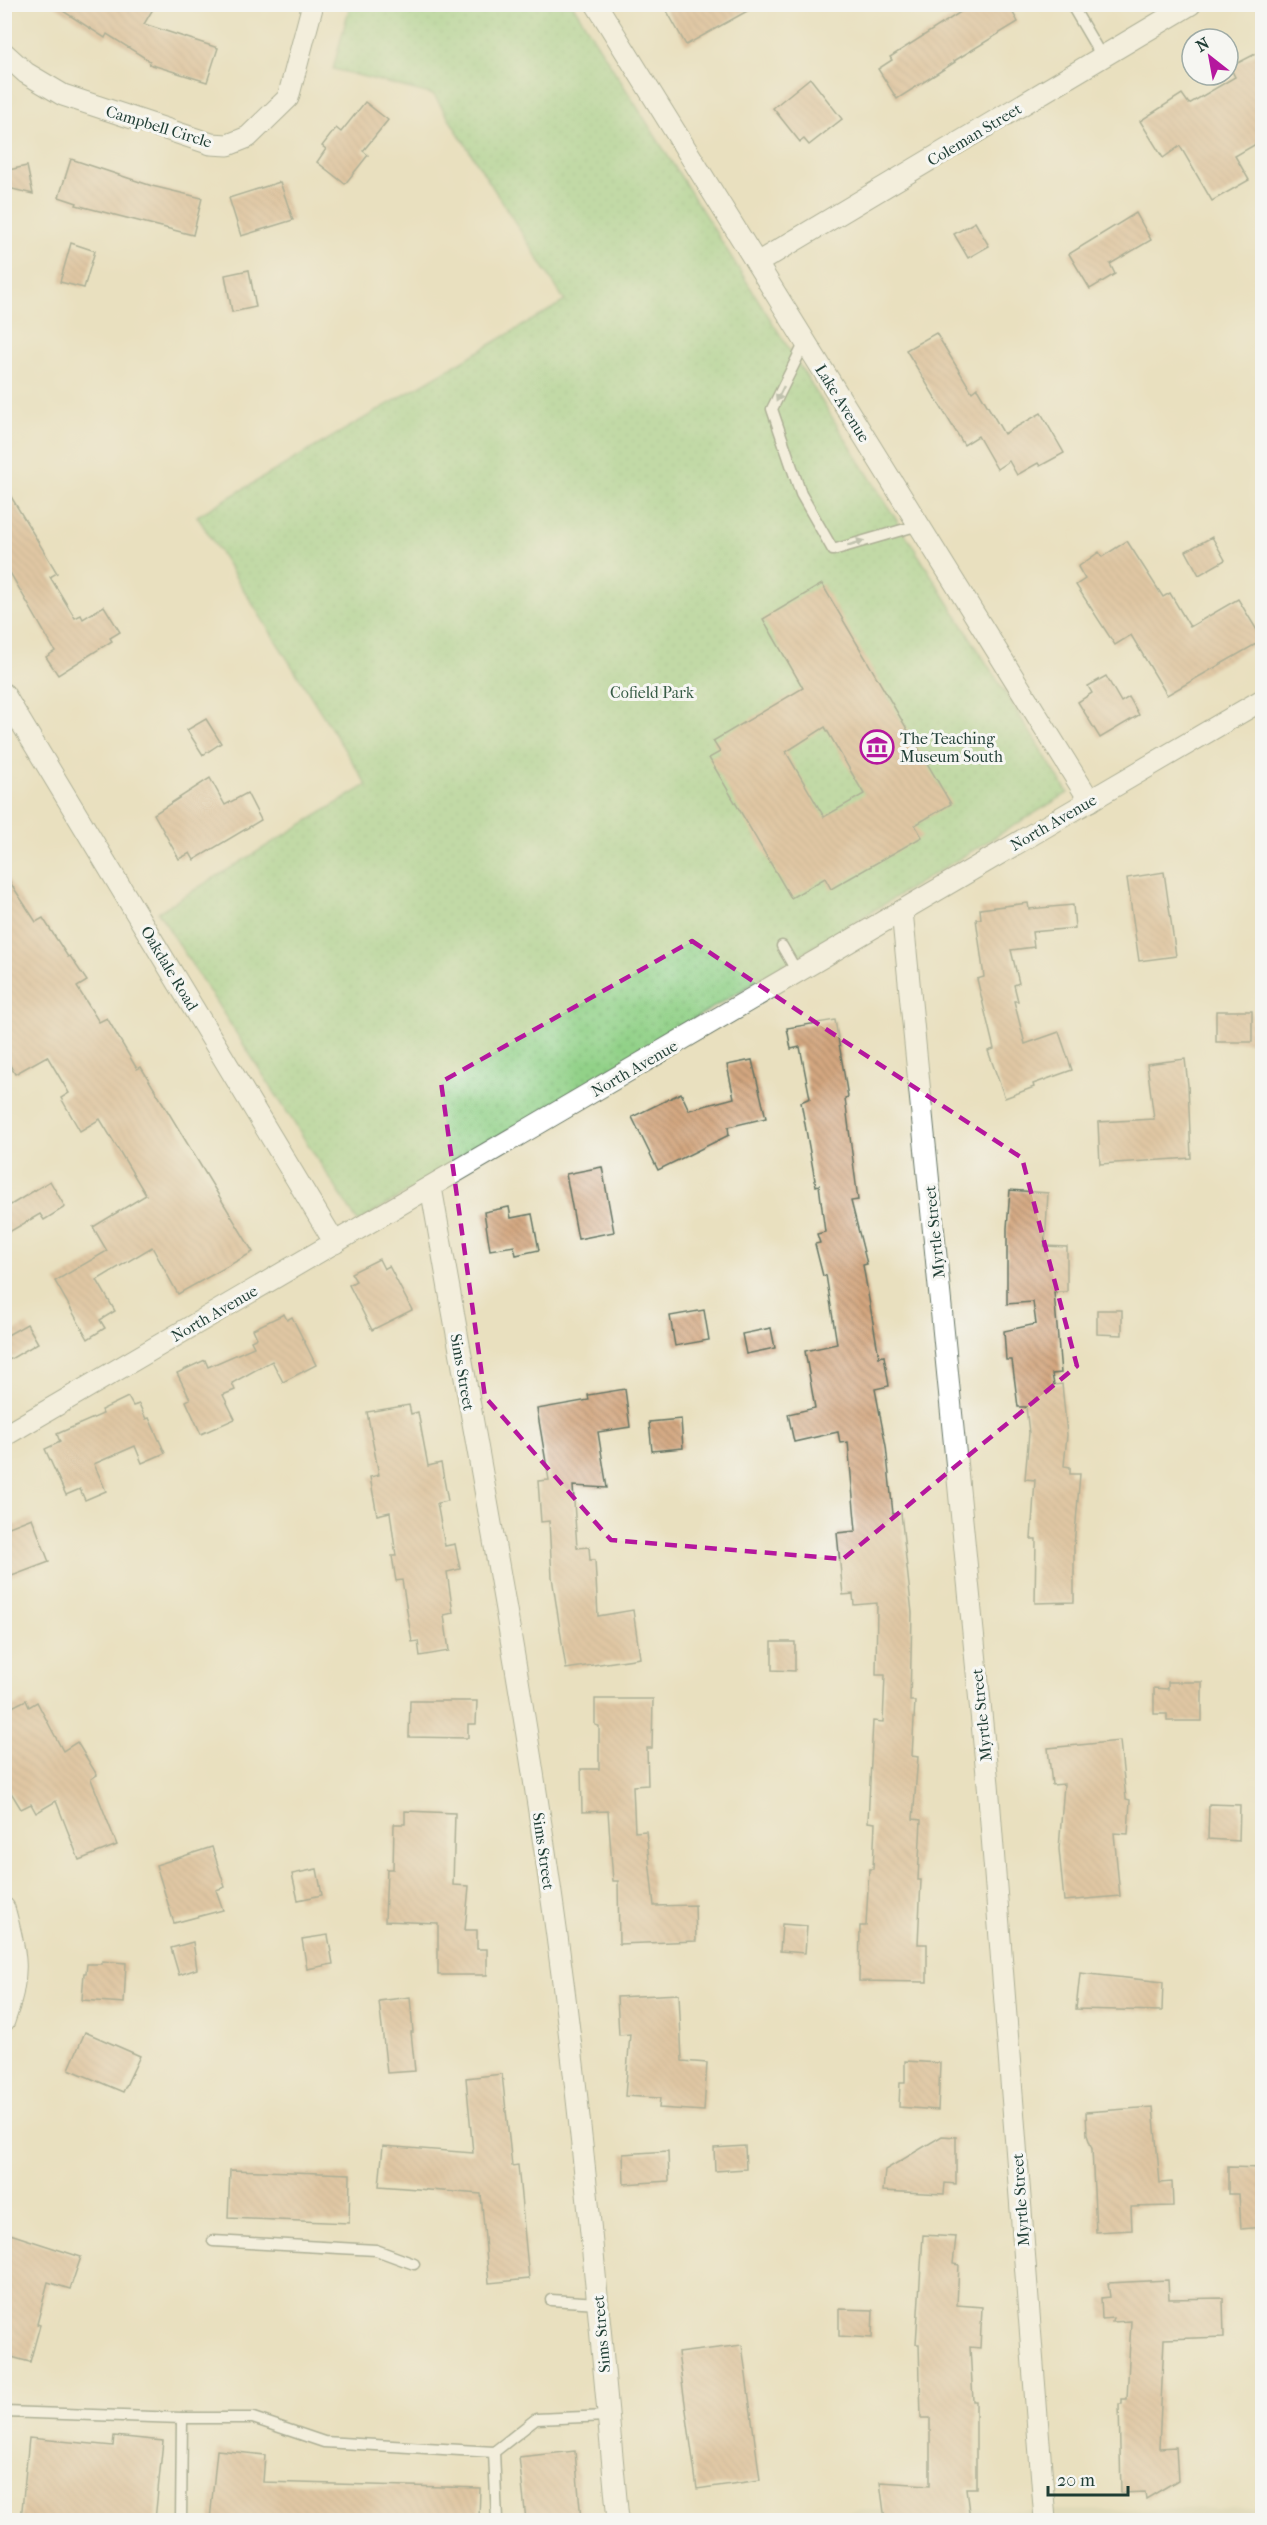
<svg xmlns="http://www.w3.org/2000/svg" width="1267" height="2525" viewBox="0 0 1267 2525" font-family="'IM FELL French Canon',serif">
	<style>
		.built { fill: #d5d2b2 }
		.park { fill: url(#park-dots); stroke: #58875e; stroke-width: 1.5 }
		.building { fill: url(#building-back-hatch); fill-rule: evenodd }
		.lines { fill: none; stroke-linecap: round; stroke-linejoin: round }
		.service-casing { stroke: #667665; stroke-width: 13 }
		.minor-casing { stroke: #667665; stroke-width: 23 }
		.service { stroke: #fff; stroke-width: 10 }
		.minor { stroke: #fff; stroke-width: 21 }
		.oneway { fill: #8f9e9a }
		.marked { fill: none; stroke: #b5179e; stroke-width: 4.5; stroke-dasharray: 12 8; stroke-linejoin: round }
		.labels { text-anchor: middle; stroke-width: 6; stroke-linejoin: round; paint-order: stroke }
		.street-label { font-size: 16px; fill: #1f3d34; stroke: #f6f6f2 }
		.park-label { font-size: 16px; fill: #365b45; stroke: #f6f6f2 }
		.poi-label { font-size: 16px; fill: #1f3d34; stroke: #f6f6f2; text-anchor: start }
	</style>
	<defs>
		<pattern id="park-dots" width="8" height="8" patternUnits="userSpaceOnUse" patternTransform="scale(1.5)"><rect width="8" height="8" fill="#92d188"/><path d="M2 2h.1M6 6h.1" fill="none" stroke="#7db476" stroke-width="1.8" stroke-linecap="round"/></pattern>
		<pattern id="building-back-hatch" width="6" height="6" patternUnits="userSpaceOnUse" patternTransform="scale(1.5)"><rect width="6" height="6" fill="#d4a780"/><path d="M-1 5l2 2M0 0l6 6M5-1l2 2" fill="none" stroke="#ab896a"/></pattern>
	</defs>
	<rect width="100%" height="100%" fill="#f6f6f2"/>
	<filter id="ink" filterUnits="userSpaceOnUse"><feTurbulence type="fractalNoise" baseFrequency=".0167" numOctaves="2"/><feDisplacementMap in="SourceGraphic" scale="12" xChannelSelector="R" yChannelSelector="G"/><feConvolveMatrix kernelMatrix="1 2 1 2 8 2 1 2 1" color-interpolation-filters="sRGB"/></filter>
	<filter id="wash" filterUnits="userSpaceOnUse"><feTurbulence type="fractalNoise" baseFrequency=".008" numOctaves="4" result="noise"/><feDisplacementMap in="SourceGraphic" scale="24" xChannelSelector="R" yChannelSelector="G"/><feGaussianBlur stdDeviation="1.35" result="paint"/><feColorMatrix in="noise" values="0 0 0 0 0 0 0 0 0 0 0 0 0 0 0 0 0 1.4 0 .05"/><feComposite in="paint" operator="in"/></filter>
	<g filter="url(#wash)">
		<rect width="100%" height="100%" fill="#e9e0bf"/>
		<!-- built -->
		<polygon class="built" points="1262,2507 1262,2520 745,2520 863,2510 1111,2510"/>
		<!-- park -->
		<polygon class="park" points="350,5 573,5 1068,793 358,1222 158,912 367,785 197,516 565,301 434,95 333,69"/>
		<g id="blocks">
			<!-- building -->
			<g class="building">
				<polygon points="52,4 156,4 144,24 218,48 207,82 149,64 150,61 107,34 105,38"/>
				<polygon points="663,4 760,4 686,45"/>
				<polygon points="973,4 1008,4 1018,22 954,61 955,62 897,99 878,69 892,60 890,57"/>
				<polygon points="1263,50 1263,140 1235,156 1249,180 1212,201 1180,146 1163,158 1140,121 1182,94 1189,104 1235,77 1230,67"/>
				<polygon points="810,78 842,119 809,145 804,139 800,142 773,108"/>
				<polygon points="365,102 388,120 363,151 368,155 345,184 317,162 326,149 322,146 336,128 341,132"/>
				<polygon points="71,159 152,186 202,198 193,235 76,205 77,203 59,197"/>
				<polygon points="27,166 33,194 4,187 4,171"/>
				<polygon points="280,182 293,220 241,236 229,198"/>
				<polygon points="1136,213 1151,240 1110,264 1115,274 1090,289 1069,254"/>
				<polygon points="975,222 989,246 968,258 954,234"/>
				<polygon points="71,243 95,251 84,288 60,282"/>
				<polygon points="249,270 256,307 232,312 225,275"/>
				<polygon points="936,333 972,392 977,388 1004,434 1041,413 1064,453 1040,466 1038,463 1017,475 1009,461 997,469 978,436 964,445 906,350"/>
				<polygon points="4,485 57,573 50,577 75,618 81,615 83,619 104,606 120,632 110,638 112,641 58,675 46,657 55,651 4,562"/>
				<polygon points="1212,537 1225,560 1199,575 1186,551"/>
				<polygon points="1127,541 1163,597 1170,593 1190,627 1238,599 1263,640 1167,695 1131,635 1115,645 1076,585 1085,579 1078,567 1099,552 1102,557"/>
				<path d="M822,584l129,220 -36,21 7,12 -91,52 -6,-11 -34,20 -82,-140 11,-6 -7,-11 90,-53 -40,-69zM825,727l39,67 -40,23 -38,-65z"/>
				<polygon points="1106,676 1121,702 1129,697 1139,715 1100,738 1078,702 1092,693 1088,686"/>
				<polygon points="206,719 221,743 203,755 187,730"/>
				<polygon points="210,778 225,805 247,793 261,820 194,860 190,853 179,859 154,814"/>
				<polygon points="1164,872 1176,956 1139,961 1127,878"/>
				<polygon points="4,873 36,922 43,918 68,957 70,956 87,981 77,987 99,1022 107,1018 137,1069 141,1067 253,1252 178,1294 152,1247 97,1280 115,1311 100,1320 105,1328 88,1339 55,1281 107,1251 93,1227 146,1195 100,1119 80,1131 61,1098 69,1093 47,1056 15,1074 4,1055"/>
				<polygon points="1028,903 1029,909 1073,905 1075,928 1032,932 1034,947 1011,950 1019,983 1014,985 1018,1001 1014,1001 1025,1044 1059,1032 1072,1070 1033,1084 1034,1087 1005,1098 988,1051 994,1049 977,979 984,977 976,919 981,919 980,909"/>
				<rect x="1216" y="1011" width="36" height="31"/>
				<polygon points="835,1020 848,1097 845,1098 858,1200 851,1201 867,1264 863,1265 879,1357 884,1356 889,1386 875,1389 886,1446 893,1514 901,1513 912,1613 910,1701 915,1701 912,1756 918,1757 913,1819 921,1820 918,1880 921,1880 918,1944 927,1944 927,1982 859,1981 860,1926 866,1926 869,1869 873,1869 875,1823 868,1822 873,1721 883,1722 885,1675 876,1675 877,1603 854,1605 853,1594 843,1595 837,1533 856,1531 848,1442 840,1443 838,1432 794,1442 788,1414 815,1408 805,1351 837,1344 826,1275 823,1276 815,1244 820,1243 817,1234 825,1232 819,1185 816,1186 801,1102 810,1098 800,1047 791,1049 787,1028"/>
				<polygon points="1185,1059 1188,1085 1191,1158 1100,1164 1098,1122 1154,1119 1147,1064"/>
				<polygon points="752,1060 766,1118 728,1127 729,1135 658,1170 632,1117 681,1093 689,1110 734,1098 727,1065"/>
				<polygon points="602,1167 614,1232 578,1239 566,1174"/>
				<polygon points="50,1181 65,1207 44,1220 40,1214 4,1235 4,1209"/>
				<polygon points="1010,1190 1048,1193 1045,1246 1067,1247 1067,1292 1054,1292 1061,1373 1052,1374 1054,1385 1062,1384 1067,1435 1064,1466 1070,1467 1070,1474 1080,1474 1074,1546 1074,1602 1035,1603 1036,1539 1031,1539 1035,1480 1025,1479 1029,1433 1026,1407 1018,1407 1012,1360 1006,1360 1004,1331 1036,1324 1033,1302 1007,1304 1007,1228"/>
				<polygon points="509,1207 511,1218 532,1214 539,1250 516,1255 514,1246 490,1250 484,1212"/>
				<polygon points="379,1259 384,1269 389,1266 412,1310 372,1330 349,1285 356,1281 351,1273"/>
				<polygon points="704,1310 709,1340 675,1346 670,1316"/>
				<polygon points="1097,1310 1122,1310 1122,1335 1097,1334"/>
				<polygon points="284,1314 287,1320 292,1317 316,1365 283,1382 272,1361 232,1383 235,1390 223,1395 235,1419 201,1434 186,1401 190,1399 177,1373 205,1360 208,1367 254,1347 251,1341 257,1338 253,1329"/>
				<polygon points="27,1324 38,1343 4,1363 4,1337"/>
				<polygon points="771,1328 775,1348 746,1354 742,1334"/>
				<polygon points="625,1389 630,1427 598,1432 607,1488 573,1486 577,1548 589,1547 590,1560 595,1560 598,1616 633,1610 640,1658 566,1669 552,1577 549,1521 541,1522 538,1481 549,1480 537,1409 589,1400 588,1395"/>
				<polygon points="128,1397 133,1406 139,1404 146,1419 149,1418 165,1453 142,1463 135,1446 94,1464 106,1491 85,1500 80,1489 66,1495 45,1449 60,1442 57,1434 103,1414 101,1410"/>
				<polygon points="409,1405 411,1414 418,1412 428,1466 441,1463 448,1501 437,1503 445,1546 455,1544 460,1569 447,1572 453,1613 444,1615 449,1651 420,1656 418,1641 412,1642 402,1580 396,1581 392,1556 396,1556 390,1512 377,1515 370,1477 379,1475 367,1412"/>
				<polygon points="681,1419 683,1448 652,1451 649,1422"/>
				<polygon points="32,1518 49,1562 4,1579 4,1529"/>
				<polygon points="772,1642 795,1642 795,1671 772,1670"/>
				<polygon points="1168,1682 1202,1682 1202,1721 1167,1721 1167,1714 1154,1714 1154,1688 1168,1689"/>
				<polygon points="595,1699 653,1699 652,1748 647,1748 648,1785 633,1786 635,1832 646,1831 654,1906 695,1905 696,1941 619,1944 618,1881 613,1881 608,1811 582,1812 581,1769 599,1769 599,1726 595,1725"/>
				<polygon points="26,1700 29,1707 37,1702 63,1751 77,1742 97,1775 91,1779 117,1845 79,1860 56,1801 36,1813 31,1804 21,1809 4,1781 4,1711"/>
				<polygon points="410,1701 477,1701 476,1724 468,1724 468,1738 409,1737"/>
				<polygon points="1120,1741 1126,1799 1130,1800 1128,1834 1114,1833 1120,1896 1064,1901 1059,1849 1064,1784 1052,1785 1048,1748"/>
				<polygon points="1209,1804 1240,1805 1239,1841 1208,1839"/>
				<polygon points="405,1811 455,1813 453,1885 469,1886 465,1930 477,1930 477,1949 487,1949 487,1975 438,1975 438,1923 385,1921 387,1869 393,1869 394,1824 405,1824"/>
				<polygon points="212,1847 225,1887 216,1890 223,1910 174,1923 156,1865"/>
				<polygon points="317,1869 322,1895 298,1900 292,1874"/>
				<polygon points="782,1924 807,1926 805,1953 780,1951"/>
				<polygon points="328,1935 333,1964 307,1969 302,1939"/>
				<polygon points="193,1942 197,1969 179,1975 171,1948"/>
				<polygon points="102,1961 126,1963 124,2003 82,2000 84,1973 86,1973 87,1964 102,1964"/>
				<polygon points="1080,1973 1163,1982 1162,2011 1076,2009"/>
				<polygon points="679,1994 682,2061 707,2063 704,2111 659,2108 660,2098 625,2096 630,2034 619,2035 617,1997"/>
				<polygon points="410,1997 413,2032 411,2032 415,2071 387,2073 379,2001"/>
				<polygon points="85,2032 140,2056 123,2092 69,2069"/>
				<polygon points="905,2061 940,2063 938,2110 899,2107 900,2082 905,2082"/>
				<polygon points="502,2074 512,2166 518,2165 529,2279 489,2283 481,2194 379,2186 383,2146 473,2153 466,2078"/>
				<polygon points="1153,2107 1160,2183 1172,2182 1173,2206 1131,2207 1132,2230 1096,2232 1092,2149 1087,2135 1086,2112"/>
				<polygon points="942,2136 956,2137 956,2184 945,2183 944,2194 883,2191 885,2170"/>
				<polygon points="745,2146 746,2169 715,2171 714,2148"/>
				<polygon points="668,2151 669,2181 624,2184 623,2154"/>
				<polygon points="1228,2167 1263,2168 1263,2227 1241,2229 1239,2194 1228,2194"/>
				<polygon points="230,2170 350,2174 349,2223 228,2218"/>
				<polygon points="4,2232 81,2257 70,2289 48,2282 37,2324 40,2325 30,2362 4,2355"/>
				<polygon points="923,2235 956,2237 953,2264 959,2265 957,2305 982,2307 980,2348 970,2347 973,2401 976,2401 976,2488 966,2488 970,2520 885,2520 880,2482 930,2485 930,2418 921,2418 919,2344 916,2344"/>
				<polygon points="1168,2280 1169,2299 1223,2298 1224,2337 1164,2339 1159,2448 1176,2447 1178,2480 1146,2499 1145,2492 1121,2493 1119,2404 1122,2404 1122,2399 1127,2399 1131,2321 1112,2322 1113,2318 1102,2319 1101,2298 1110,2297 1108,2283"/>
				<polygon points="839,2309 873,2310 872,2338 839,2336"/>
				<polygon points="742,2345 760,2480 697,2489 678,2353"/>
				<polygon points="114,2436 163,2441 155,2520 21,2520 29,2438 113,2446"/>
				<polygon points="217,2450 265,2455 263,2482 480,2488 479,2520 210,2520"/>
				<polygon points="575,2451 581,2520 526,2520 519,2457"/>
			</g>
		</g>
	</g>
	<g filter="url(#ink)">
		<use href="#blocks" fill-opacity="0" stroke="#667665" stroke-width="1.5"/>
		<g class="lines">
			<!-- service casing -->
			<g class="service-casing">
				<g id="service">
					<polyline points="1071,4 1102,57"/>
					<polyline points="805,342 772,409 801,494 833,550 919,525"/>
					<polyline points="782,946 797,972"/>
					<polyline points="213,2241 376,2250 414,2264"/>
					<polyline points="551,2300 598,2303"/>
					<polyline points="4,2412 182,2418 253,2418 324,2442 494,2452 536,2419 608,2416"/>
					<polyline points="494,2452 497,2520"/>
					<polyline points="181,2520 182,2418"/>
				</g>
			</g>
			<!-- minor casing -->
			<g class="minor-casing">
				<g id="minor">
					<polyline points="596,4 1090,801"/>
					<polyline points="4,53 26,73 63,95 211,144 228,145 248,137 288,98 313,4"/>
					<polyline points="757,263 1191,4"/>
					<polyline points="4,694 335,1243"/>
					<polyline points="902,911 988,1784 1045,2520"/>
					<path d="M431,1187c46,264 98,528 132,795 23,179 38,359 55,538"/>
					<polyline points="4,1436 1262,700"/>
					<path d="M4,1908c13,46 17,67 0,113"/>
				</g>
			</g>
			<!-- service -->
			<use href="#service" class="service"/>
			<!-- minor -->
			<use href="#minor" class="minor"/>
		</g>
		<!-- one-way arrows -->
		<defs><path id="oneway-solid" d="M-6-.8H1V-3.2L6.5 0L1 3.2V.8H-6Z" transform="scale(1.5)"/></defs>
		<g class="oneway">
			<use href="#oneway-solid" transform="translate(780 394) rotate(116)"/>
			<use href="#oneway-solid" transform="translate(856 543) rotate(-16)"/>
		</g>
	</g>
	<!-- marked area -->
	<path d="M0 0H1267V2525H0ZM692,941l330,217 55,208 -234,193 -232,-19 -126,-143 -44,-315z" fill="#e9e0bf" fill-opacity=".55" fill-rule="evenodd"/>
	<path class="marked" d="M692,941l330,217 55,208 -234,193 -232,-19 -126,-143 -44,-315z"/>
	<!-- icons -->
	<defs>
		<g id="museum-ring" transform="scale(1.725)"><circle r="9.5" fill="#f6f6f2" stroke="#b5179e" stroke-width="1.5"/><path d="M0-6L6-3V-2H-6V-3ZM-5-1h2V3h-2ZM-1-1h2V3h-2ZM3-1h2V3H3ZM-6 4H6V6H-6Z" fill="#b5179e"/></g>
	</defs>
	<g fill-rule="evenodd">
		<use href="#museum-ring" x="877" y="747"/>
	</g>
	<g class="labels">
		<!-- street labels -->
		<g class="street-label">
			<text transform="translate(159 126) rotate(17)" y="6">Campbell Circle</text>
			<text transform="translate(974 134) rotate(-31)" y="6">Coleman Street</text>
			<text transform="translate(843 403) rotate(58)" y="6">Lake Avenue</text>
			<text transform="translate(1053 822) rotate(-30)" y="6">North Avenue</text>
			<text transform="translate(170 968) rotate(59)" y="6">Oakdale Road</text>
			<text transform="translate(634 1068) rotate(-30)" y="6">North Avenue</text>
			<text transform="translate(934 1232) rotate(-96)" y="6">Myrtle Street</text>
			<text transform="translate(214 1313) rotate(-30)" y="6">North Avenue</text>
			<text transform="translate(463 1372) rotate(80)" y="6">Sims Street</text>
			<text transform="translate(981 1715) rotate(-96)" y="6">Myrtle Street</text>
			<text transform="translate(544 1851) rotate(82)" y="6">Sims Street</text>
			<text transform="translate(1020 2200) rotate(-94)" y="6">Myrtle Street</text>
			<text transform="translate(601 2334) rotate(-95)" y="6">Sims Street</text>
		</g>
		<!-- park labels -->
		<g class="park-label">
			<text x="652" y="698">Cofield Park</text>
		</g>
		<!-- poi labels -->
		<g class="poi-label">
			<text x="900" y="744">The Teaching<tspan x="900" dy="18">Museum South</tspan></text>
		</g>
	</g>
	<!-- margin -->
	<rect width="1267" height="2525" fill="none" stroke="#f6f6f2" stroke-width="24"/>
	<!-- north arrow -->
	<g transform="translate(1210 57) rotate(329)"><circle r="28" fill="#f6f6f2" stroke="#a0aca6" stroke-width="1.5"/>
	<path d="M0-4.5L10 22L0 15L-10 22Z" fill="#b5179e"/>
	<text y="-9" font-size="16" font-weight="bold" text-anchor="middle" fill="#1f3d34">N</text>
	</g>
	<!-- scale -->
	<path d="M1048 2486v9h80v-9" fill="none" stroke="#1f3d34" stroke-width="3"/>
	<text x="1057" y="2486" font-size="18" fill="#1f3d34" stroke="#f6f6f2" stroke-width="4.5" paint-order="stroke">20 m</text>
</svg>
